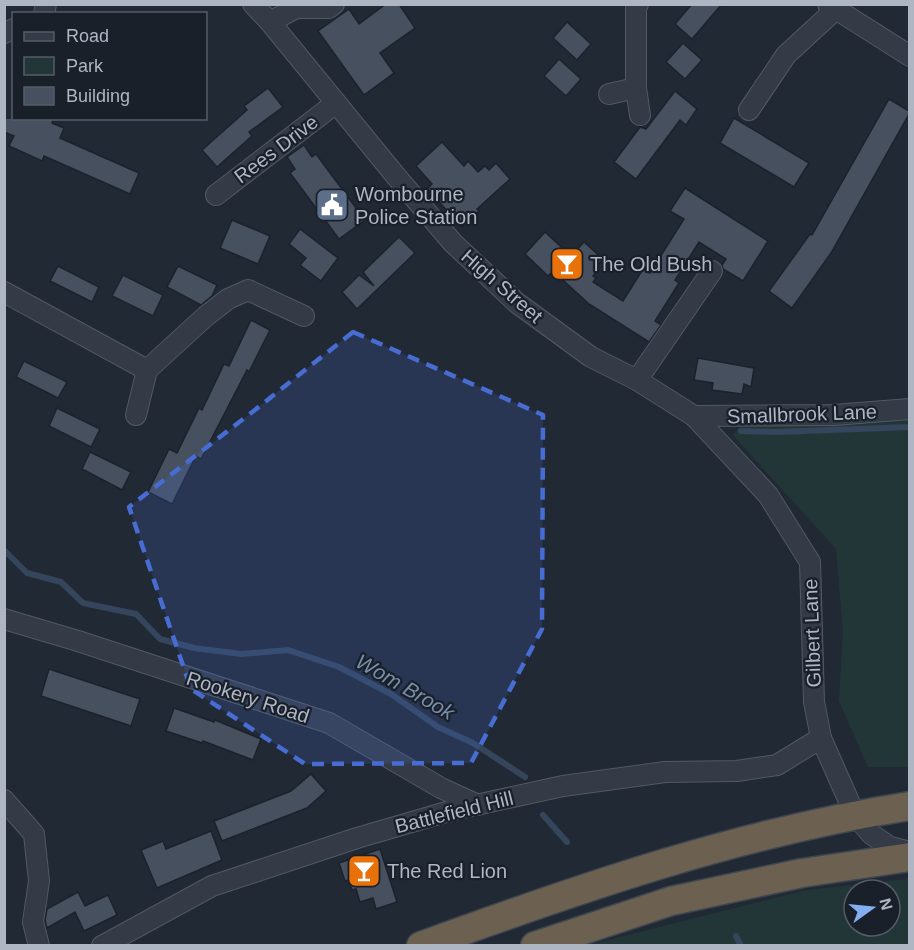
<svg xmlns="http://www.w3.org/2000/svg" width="914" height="950" viewBox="0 0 914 950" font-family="Arial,sans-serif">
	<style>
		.green { fill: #233637; fill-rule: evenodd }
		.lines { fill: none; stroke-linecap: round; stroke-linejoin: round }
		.stream { stroke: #35455c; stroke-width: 6 }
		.building { fill: #47505f; stroke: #1b222c; stroke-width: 1.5 }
		.minor-casing { stroke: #515964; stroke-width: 22 }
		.highway-casing { stroke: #3e4650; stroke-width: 31 }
		.minor { stroke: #343b46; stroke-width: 20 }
		.highway { stroke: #6c6151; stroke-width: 28 }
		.marked { fill: #486dd2; fill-opacity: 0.2; stroke: #486dd2; stroke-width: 4.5; stroke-dasharray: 12 8; stroke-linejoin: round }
		.labels { text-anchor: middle; stroke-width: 4.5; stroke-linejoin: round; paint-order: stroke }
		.street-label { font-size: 20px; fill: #aeb6c3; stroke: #19202a }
		.poi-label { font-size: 20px; fill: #aeb6c3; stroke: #19202a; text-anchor: start }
		.water-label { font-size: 21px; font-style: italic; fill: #778daa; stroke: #19202a }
	</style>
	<rect width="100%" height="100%" fill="#212935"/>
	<!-- green -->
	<g class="green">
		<polygon points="745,420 794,425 909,420 909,767 868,767 839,701 843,631 836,549 733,435"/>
		<path d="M909,879v66h-321l219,-55zM854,890h36v36h-36z"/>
	</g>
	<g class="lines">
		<!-- stream -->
		<g class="stream">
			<polyline points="741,431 777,432 910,427"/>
			<polyline points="4,550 27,573 61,582 83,603 136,614 160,639 194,648 241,654 288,650 339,667 391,694 438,727 473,743 525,777"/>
			<polyline points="543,815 567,842"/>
			<polyline points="736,936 741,946"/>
		</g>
	</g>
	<!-- building -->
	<g class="building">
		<polygon points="386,4 399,4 415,28 380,53 394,73 364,95 318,31 349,9 359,24"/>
		<polygon points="692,4 722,4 692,39 675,24"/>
		<polygon points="567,22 591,44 577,60 553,38"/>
		<polygon points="683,43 702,60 685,79 666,62"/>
		<polygon points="559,59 581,79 566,96 544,76"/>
		<polygon points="268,88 283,107 249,132 252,136 217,167 202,150 247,110 244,106"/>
		<polygon points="675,91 697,109 686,125 680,120 636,179 614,162 640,127 646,129"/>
		<polygon points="889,99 909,111 909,114 831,253 792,308 769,291 810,234 812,235"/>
		<polygon points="4,118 54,118 52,123 64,128 60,138 139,173 130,194 44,156 42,161 9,146 14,136 4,132"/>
		<polygon points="734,118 809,163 794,187 720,143"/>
		<polygon points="442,142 464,166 468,161 478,172 485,166 489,170 496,163 510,179 477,209 479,211 462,227 427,189 432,184 416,166"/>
		<polygon points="304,145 312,157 316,154 365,220 339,239 290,173 295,169 287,157"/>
		<polygon points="685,188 768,241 743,281 723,269 722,265 726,259 699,242 675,280 679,283 655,321 661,325 649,342 589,304 553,271 548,276 525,254 545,232 571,256 584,242 603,259 595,269 597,271 593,276 596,278 593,282 623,301 643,269 650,273 684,219 670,211"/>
		<polygon points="232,220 270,236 258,264 220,248"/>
		<polygon points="300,229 338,258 321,281 300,265 306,258 289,244"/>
		<polygon points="399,237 415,253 357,309 342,292 359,275 374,286 363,272"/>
		<polygon points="58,266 99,287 92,302 50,281"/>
		<polygon points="178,266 217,285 212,296 201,305 167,287"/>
		<polygon points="123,275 163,295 153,316 112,296"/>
		<polygon points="251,320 270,330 249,372 247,370 201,459 196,456 172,504 148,492 169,449 177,453 199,408 202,410 224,364 229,366"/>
		<polygon points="698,358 754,368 751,387 744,384 742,394 712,390 713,383 694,380"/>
		<polygon points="24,361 67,382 58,398 16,377"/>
		<polygon points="57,408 100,429 91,447 49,426"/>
		<polygon points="90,452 131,472 122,490 82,469"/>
		<polygon points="49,669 140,699 131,726 41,696"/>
		<polygon points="174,708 214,722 215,720 261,739 253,760 203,741 202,743 166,731"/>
		<polygon points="311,774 326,791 307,808 222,841 214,821 291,791"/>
		<polygon points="211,831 222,860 157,888 141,850 163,841 166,849"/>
		<polygon points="380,849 397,902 376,909 373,898 360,902 356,889 352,890 349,880 345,881 339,863"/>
		<polygon points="78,892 85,906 108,895 117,915 84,931 75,912 47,928 45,921 47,909"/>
	</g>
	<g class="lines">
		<!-- minor casing -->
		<g class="minor-casing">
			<g id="minor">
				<polyline points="253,4 270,22 395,175 453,243 517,303 591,357 637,380 694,416 768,495 810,562 814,702 821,738 855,815 871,834 890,847 910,852"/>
				<polyline points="638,4 636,8 636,88 640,115"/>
				<polyline points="828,4 910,56"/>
				<polyline points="44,14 46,4"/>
				<polyline points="270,22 296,8 329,8 334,4"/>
				<polyline points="4,33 14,29"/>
				<polyline points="609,94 636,88"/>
				<polyline points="749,110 786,55 835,10"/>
				<polyline points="216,195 336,103"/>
				<polyline points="4,292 147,370"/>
				<polyline points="637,380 712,271"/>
				<polyline points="136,415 147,370 206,316 228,299 248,290 304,316"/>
				<polyline points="694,416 834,415 910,409"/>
				<polyline points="4,619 78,641 329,723 441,788 478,805"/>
				<polyline points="4,800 34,834 39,881 33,922 39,946"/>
				<polyline points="102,946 212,886 357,838 453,810 563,786 665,772 737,771 777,765 821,738"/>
			</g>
		</g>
		<!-- highway casing -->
		<g class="highway-casing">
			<g id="highway">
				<path d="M421,946c159,-58 321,-114 489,-140"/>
				<polyline points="535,946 671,901 802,873 910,857"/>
			</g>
		</g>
		<!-- minor -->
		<use href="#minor" class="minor"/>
		<!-- highway -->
		<use href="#highway" class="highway"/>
	</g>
	<!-- marked area -->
	<path class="marked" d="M353,332l190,83 -1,214 -71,134 -166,1 -114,-75 -62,-182 122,-94z"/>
	<!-- icons -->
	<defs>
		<g id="civic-square" transform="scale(1.725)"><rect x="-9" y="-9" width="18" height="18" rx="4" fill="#5c6f8a" stroke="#19202a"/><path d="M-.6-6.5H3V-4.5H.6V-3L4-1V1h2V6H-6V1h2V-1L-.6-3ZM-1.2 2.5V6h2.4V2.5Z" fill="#fff"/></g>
		<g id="bar-square" transform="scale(1.725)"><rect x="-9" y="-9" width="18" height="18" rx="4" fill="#e8710a" stroke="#19202a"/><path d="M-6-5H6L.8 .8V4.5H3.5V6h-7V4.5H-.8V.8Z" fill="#fff"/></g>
	</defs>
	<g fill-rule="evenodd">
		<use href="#civic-square" x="332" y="205"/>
		<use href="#bar-square" x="567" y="264"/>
		<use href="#bar-square" x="364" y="871"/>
	</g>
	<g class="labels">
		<!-- street labels -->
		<g class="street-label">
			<text transform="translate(276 149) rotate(-37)" y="7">Rees Drive</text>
			<text transform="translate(502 286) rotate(41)" y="7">High Street</text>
			<text transform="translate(802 414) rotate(-2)" y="7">Smallbrook Lane</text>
			<text transform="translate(812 633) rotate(-92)" y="7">Gilbert Lane</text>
			<text transform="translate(248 697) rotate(18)" y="7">Rookery Road</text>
			<text transform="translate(454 812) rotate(-14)" y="7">Battlefield Hill</text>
		</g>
		<!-- poi labels -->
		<g class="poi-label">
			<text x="355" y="201">Wombourne<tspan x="355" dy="23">Police Station</tspan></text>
			<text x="590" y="271">The Old Bush</text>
			<text x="387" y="878">The Red Lion</text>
		</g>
		<!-- water labels -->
		<g class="water-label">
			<text transform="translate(405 687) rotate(30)" y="7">Wom Brook</text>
		</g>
	</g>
	<!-- border -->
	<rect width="914" height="950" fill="none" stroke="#aeb6c3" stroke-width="12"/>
	<!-- legend -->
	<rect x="12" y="12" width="195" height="108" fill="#19202a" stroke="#555c67" stroke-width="1.5"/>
	<rect x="24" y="32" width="30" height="9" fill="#343b46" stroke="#555c67" stroke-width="1.5"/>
	<text x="66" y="42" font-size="18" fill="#aeb6c3">Road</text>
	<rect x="24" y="57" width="30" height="18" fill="#233637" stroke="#555c67" stroke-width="1.5"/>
	<text x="66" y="72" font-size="18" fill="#aeb6c3">Park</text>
	<rect x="24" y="87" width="30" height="18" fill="#47505f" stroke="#555c67" stroke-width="1.5"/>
	<text x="66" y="102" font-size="18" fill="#aeb6c3">Building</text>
	<!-- north arrow -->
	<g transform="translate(872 908) rotate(75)"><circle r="28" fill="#19202a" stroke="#555c67" stroke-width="1.5"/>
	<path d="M0-4.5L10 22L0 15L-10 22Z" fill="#84aef2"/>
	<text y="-9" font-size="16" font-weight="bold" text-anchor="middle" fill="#aeb6c3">N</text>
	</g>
</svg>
